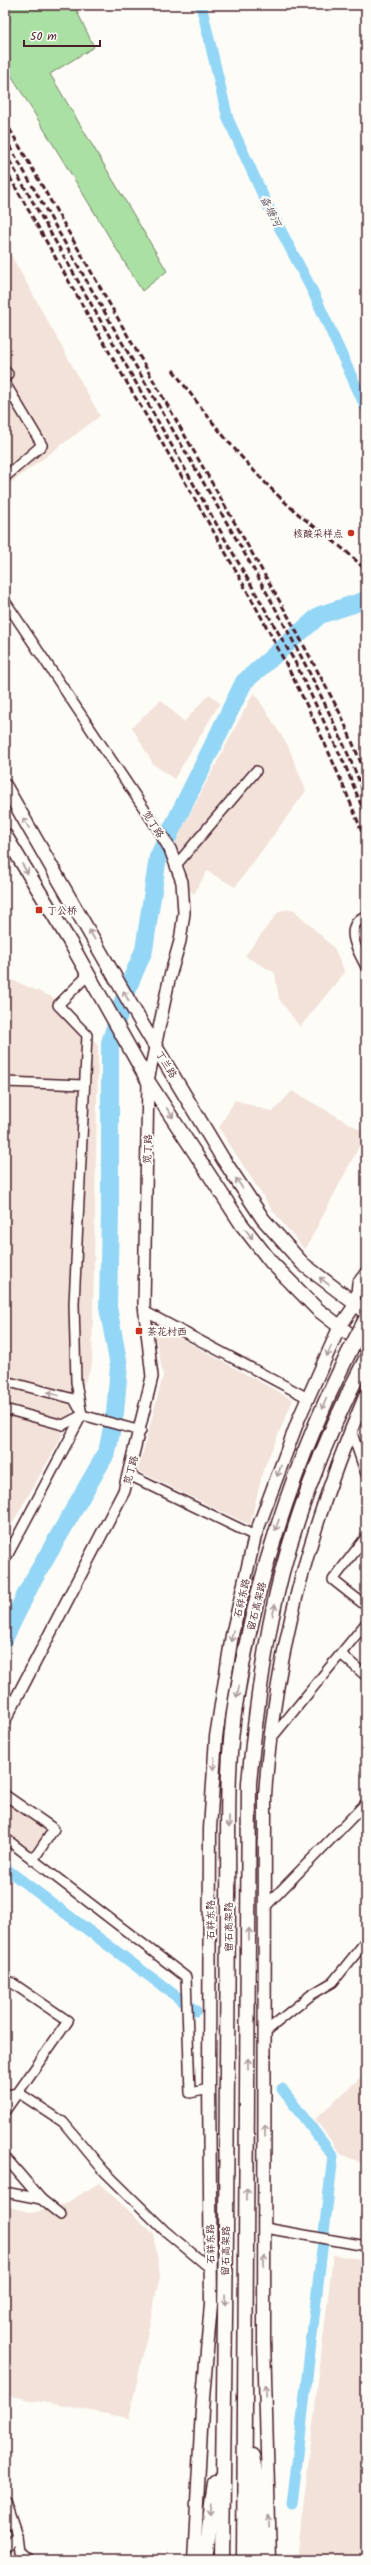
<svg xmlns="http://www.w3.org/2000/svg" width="371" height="2565" viewBox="0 0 371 2565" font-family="Kalam,'LXGW WenKai TC',sans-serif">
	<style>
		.built { fill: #f2e2d9 }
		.green { fill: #aae0a3; stroke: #7a8067 }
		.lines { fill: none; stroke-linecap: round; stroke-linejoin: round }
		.canal { stroke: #94d6f6; stroke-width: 11 }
		.river { stroke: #94d6f6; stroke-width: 18 }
		.minor-casing { stroke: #4a1f2b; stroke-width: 12 }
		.tertiary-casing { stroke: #4a1f2b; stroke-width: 14 }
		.secondary-casing { stroke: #4a1f2b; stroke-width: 15 }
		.primary-casing { stroke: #4a1f2b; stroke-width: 16 }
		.trunk-casing { stroke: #4a1f2b; stroke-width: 17 }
		.minor { stroke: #fdfcf7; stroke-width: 9 }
		.tertiary { stroke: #fdfcf7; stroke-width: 11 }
		.secondary { stroke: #fdfcf7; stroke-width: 12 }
		.primary { stroke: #fdfcf7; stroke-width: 13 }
		.trunk { stroke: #fdfcf7; stroke-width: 14 }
		.rail { stroke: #4a1f2b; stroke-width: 3; stroke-dasharray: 6 3; stroke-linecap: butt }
		.trunk-bridge-casing { stroke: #4a1f2b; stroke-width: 17; stroke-linecap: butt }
		.trunk-bridge { stroke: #fdfcf7; stroke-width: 14 }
		.oneway { stroke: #ac999b }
		.poi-dot { fill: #c8321e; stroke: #fdfcf7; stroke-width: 1.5 }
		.labels { text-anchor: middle; stroke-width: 4; stroke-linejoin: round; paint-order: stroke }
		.poi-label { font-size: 10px; fill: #4a1f2b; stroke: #fdfcf7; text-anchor: start }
		.street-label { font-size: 10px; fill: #4a1f2b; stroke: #fdfcf7 }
		.water-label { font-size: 11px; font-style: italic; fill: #605668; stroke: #fdfcf7 }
	</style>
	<rect width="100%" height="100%" fill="#fdfcf7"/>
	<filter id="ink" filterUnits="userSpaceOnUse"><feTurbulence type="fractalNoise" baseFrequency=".025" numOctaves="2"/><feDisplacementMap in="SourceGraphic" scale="8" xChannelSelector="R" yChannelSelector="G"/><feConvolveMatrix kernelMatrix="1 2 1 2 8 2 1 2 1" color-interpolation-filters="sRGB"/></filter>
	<g filter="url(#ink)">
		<!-- built -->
		<g class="built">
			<polygon points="5,244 100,416 5,487"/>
			<polygon points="254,692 288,746 306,791 235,887 207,871 194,894 188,888 185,866 175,842"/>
			<polygon points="209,694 220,703 174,779 153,764 132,727 161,700 184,722"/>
			<polygon points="293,909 334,948 345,972 300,1027 279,999 275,973 245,956 279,911"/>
			<polygon points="5,977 61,1001 98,1046 92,1365 59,1442 5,1536"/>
			<polygon points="292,1091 366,1133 305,1250 272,1210 219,1128 235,1100 273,1112"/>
			<polygon points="153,1323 293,1400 263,1470 250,1525 138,1471 163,1376"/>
			<polygon points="5,1801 47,1830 31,1853 5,1832"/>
			<polygon points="361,2077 366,2080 366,2165 341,2154 315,2119"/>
			<polygon points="99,2183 154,2234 160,2276 129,2418 5,2395 6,2206 32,2213 65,2204"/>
			<polygon points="333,2255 366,2260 366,2560 297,2560"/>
		</g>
		<!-- green -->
		<polygon class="green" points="5,5 74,5 94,47 50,74 167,271 142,291 5,65"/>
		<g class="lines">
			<!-- canal -->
			<g class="canal">
				<polyline points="201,5 228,119 266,202 313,292 366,408"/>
				<polyline points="5,1868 196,2011"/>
				<polyline points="282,2089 333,2156 292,2505"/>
			</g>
			<!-- river -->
			<polyline class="river" points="5,1637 31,1584 107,1452 115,1413 119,1366 108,1307 110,1215 110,1043 126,992 144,950 158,857 244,682 320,615 366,600"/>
			<!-- minor casing -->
			<g class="minor-casing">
				<g id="minor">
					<polyline points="5,371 8,374 5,377"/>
					<polyline points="5,383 42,445 5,477"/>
					<polyline points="5,601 161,834"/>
					<polyline points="177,864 256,771"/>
					<path d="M365,916c-23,11 -7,35 1,51"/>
					<polyline points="5,1082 84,1085"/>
					<polyline points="355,1305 357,1283 366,1271"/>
					<polyline points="144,1311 308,1398"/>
					<polyline points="5,1381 74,1399 79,1408"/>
					<polyline points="5,1409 63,1425 82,1415 141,1431"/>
					<polyline points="351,1430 366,1474"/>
					<polyline points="129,1475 255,1536"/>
					<polyline points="366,1537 333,1580 366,1606"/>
					<polyline points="5,1560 82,1415 76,1382 74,1304 87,1035 58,1005 88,975"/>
					<polyline points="341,1654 366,1676"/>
					<polyline points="270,1740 366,1623"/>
					<polyline points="5,1795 54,1829 33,1860"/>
					<polyline points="5,1838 186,1977 190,2093 209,2089"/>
					<polyline points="265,1907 366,1803"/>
					<polyline points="5,1978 68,2021 5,2111"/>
					<polyline points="265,2032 311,1995 333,1982 366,1941"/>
					<polyline points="5,2095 19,2093 63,2122 104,2171 164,2230 211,2269"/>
					<polyline points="5,2157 41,2199 61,2215"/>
					<polyline points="5,2192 41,2199"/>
					<polyline points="265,2228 366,2246"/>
					<polyline points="5,2501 17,2536 5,2547"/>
					<polyline points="17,2536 19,2552 28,2560"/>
				</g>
			</g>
			<!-- tertiary casing -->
			<g class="tertiary-casing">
				<polyline id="tertiary" points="5,1720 124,1491 152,1377 144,1305 148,1081 169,980 180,941 184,913 182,882 170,849 161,834"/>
			</g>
			<!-- secondary casing -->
			<g class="secondary-casing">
				<g id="secondary">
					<polyline points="194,2560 202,2410 211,2304 209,2080 210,1829 216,1737 232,1635 255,1536 299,1418 339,1328 355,1305"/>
					<path d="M270,2560l-6,-220 1,-545c10,-144 44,-268 101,-401"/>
				</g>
			</g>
			<!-- primary casing -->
			<g class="primary-casing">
				<g id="primary">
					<polyline points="5,786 142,1024 223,1159 263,1219 303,1264 366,1312"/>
					<polyline points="5,835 70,942 148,1081 242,1225 271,1262 317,1309 366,1347"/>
				</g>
			</g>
			<!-- trunk casing -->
			<g class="trunk-casing">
				<g id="trunk">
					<polyline points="252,2456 257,2482 258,2560"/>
					<polyline points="205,2560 215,2482"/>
					<polyline points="222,2560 226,2233"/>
					<path d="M244,2560l5,-777c5,-53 11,-105 21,-157 16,-88 54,-188 96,-267"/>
				</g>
			</g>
			<!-- minor -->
			<use href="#minor" class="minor"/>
			<!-- tertiary -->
			<use href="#tertiary" class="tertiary"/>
			<!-- secondary -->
			<use href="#secondary" class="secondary"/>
			<!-- primary -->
			<use href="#primary" class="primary"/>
			<!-- trunk -->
			<use href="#trunk" class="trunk"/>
			<!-- rail -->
			<g class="rail">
				<polyline points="5,121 288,616 341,715 366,775"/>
				<path d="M5,138c62,109 124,217 187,325 63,108 128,217 174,335"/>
				<polyline points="5,153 295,662 345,765 366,817"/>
				<path d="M5,169c50,87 98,174 149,260 78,134 158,268 212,414"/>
				<path d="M173,370c35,48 71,94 114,134 27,25 54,39 79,67"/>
			</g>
			<!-- trunk-bridge casing -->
			<g class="trunk-bridge-casing">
				<path id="trunk-bridge" d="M226,2233c1,-110 2,-220 2,-330 1,-67 -3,-137 8,-203 22,-136 66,-260 130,-381"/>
			</g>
			<!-- trunk-bridge -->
			<use href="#trunk-bridge" class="trunk-bridge"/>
		</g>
		<!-- one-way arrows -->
		<defs><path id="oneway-shaft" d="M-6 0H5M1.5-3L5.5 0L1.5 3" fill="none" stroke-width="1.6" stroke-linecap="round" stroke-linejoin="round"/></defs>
		<g class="oneway">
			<use href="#oneway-shaft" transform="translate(26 823) rotate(-120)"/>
			<use href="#oneway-shaft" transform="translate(25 869) rotate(58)"/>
			<use href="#oneway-shaft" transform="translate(92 935) rotate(-120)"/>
			<use href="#oneway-shaft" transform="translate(126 996) rotate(-119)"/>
			<use href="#oneway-shaft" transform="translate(170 1113) rotate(56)"/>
			<use href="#oneway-shaft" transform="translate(239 1183) rotate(-124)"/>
			<use href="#oneway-shaft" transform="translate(249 1234) rotate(52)"/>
			<use href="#oneway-shaft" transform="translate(324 1281) rotate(-142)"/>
			<use href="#oneway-shaft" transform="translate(329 1351) rotate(114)"/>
			<use href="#oneway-shaft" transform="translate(53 1394) rotate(-165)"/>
			<use href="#oneway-shaft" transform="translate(324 1404) rotate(114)"/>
			<use href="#oneway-shaft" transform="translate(279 1471) rotate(111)"/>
			<use href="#oneway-shaft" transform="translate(277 1525) rotate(109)"/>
			<use href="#oneway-shaft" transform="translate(274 1610) rotate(-75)"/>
			<use href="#oneway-shaft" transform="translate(232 1636) rotate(101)"/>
			<use href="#oneway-shaft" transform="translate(238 1692) rotate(101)"/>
			<use href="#oneway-shaft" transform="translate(214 1764) rotate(94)"/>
			<use href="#oneway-shaft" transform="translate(229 1822) rotate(90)"/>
			<use href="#oneway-shaft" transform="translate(249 1934) rotate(-90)"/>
			<use href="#oneway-shaft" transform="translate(248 2064) rotate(-90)"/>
			<use href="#oneway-shaft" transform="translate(265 2131) rotate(-90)"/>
			<use href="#oneway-shaft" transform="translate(247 2194) rotate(-90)"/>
			<use href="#oneway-shaft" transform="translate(264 2261) rotate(-90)"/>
			<use href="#oneway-shaft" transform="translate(225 2300) rotate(91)"/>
			<use href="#oneway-shaft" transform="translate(266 2391) rotate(-92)"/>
			<use href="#oneway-shaft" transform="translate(211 2510) rotate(98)"/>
			<use href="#oneway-shaft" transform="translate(269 2521) rotate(-92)"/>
		</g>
	</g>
	<!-- markers -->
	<g class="poi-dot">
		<circle cx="351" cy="533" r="4"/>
		<rect x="35" y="906" width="8" height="8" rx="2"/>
		<rect x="135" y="1327" width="8" height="8" rx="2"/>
	</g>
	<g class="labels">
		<!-- poi labels -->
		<g class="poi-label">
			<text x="343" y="537" text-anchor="end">核酸采样点</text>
			<text x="47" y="914">丁公桥</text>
			<text x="147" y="1335">茶花村西</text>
		</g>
		<!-- street labels -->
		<g class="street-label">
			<text transform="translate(154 824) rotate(57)" y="4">笕丁路</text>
			<text transform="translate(167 1064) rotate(59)" y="4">丁兰路</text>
			<text transform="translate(147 1149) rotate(-88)" y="4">笕丁路</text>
			<text transform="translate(130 1470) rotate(-75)" y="4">笕丁路</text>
			<text transform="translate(241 1598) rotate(-77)" y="4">石祥东路</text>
			<text transform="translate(256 1606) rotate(-76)" y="4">留石高架路</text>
			<text transform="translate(210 1920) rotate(-90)" y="4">石祥东路</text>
			<text transform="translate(228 1927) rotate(-90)" y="4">留石高架路</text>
			<text transform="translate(210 2244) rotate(-91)" y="4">石祥东路</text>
			<text transform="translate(225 2251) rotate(-89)" y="4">留石高架路</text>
		</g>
		<!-- water labels -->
		<g class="water-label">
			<text transform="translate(271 211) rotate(63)" y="4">备塘河</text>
		</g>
	</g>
	<!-- margin -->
	<rect width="371" height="2565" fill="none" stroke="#fdfcf7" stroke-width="20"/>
	<rect x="10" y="10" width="351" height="2545" fill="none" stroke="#4a1f2b" stroke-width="1.5" filter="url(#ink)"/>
	<!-- scale -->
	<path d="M24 40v6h76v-6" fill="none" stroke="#4a1f2b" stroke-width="2"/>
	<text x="30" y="40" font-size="12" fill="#4a1f2b" stroke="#fdfcf7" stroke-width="3" paint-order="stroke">50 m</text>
</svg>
